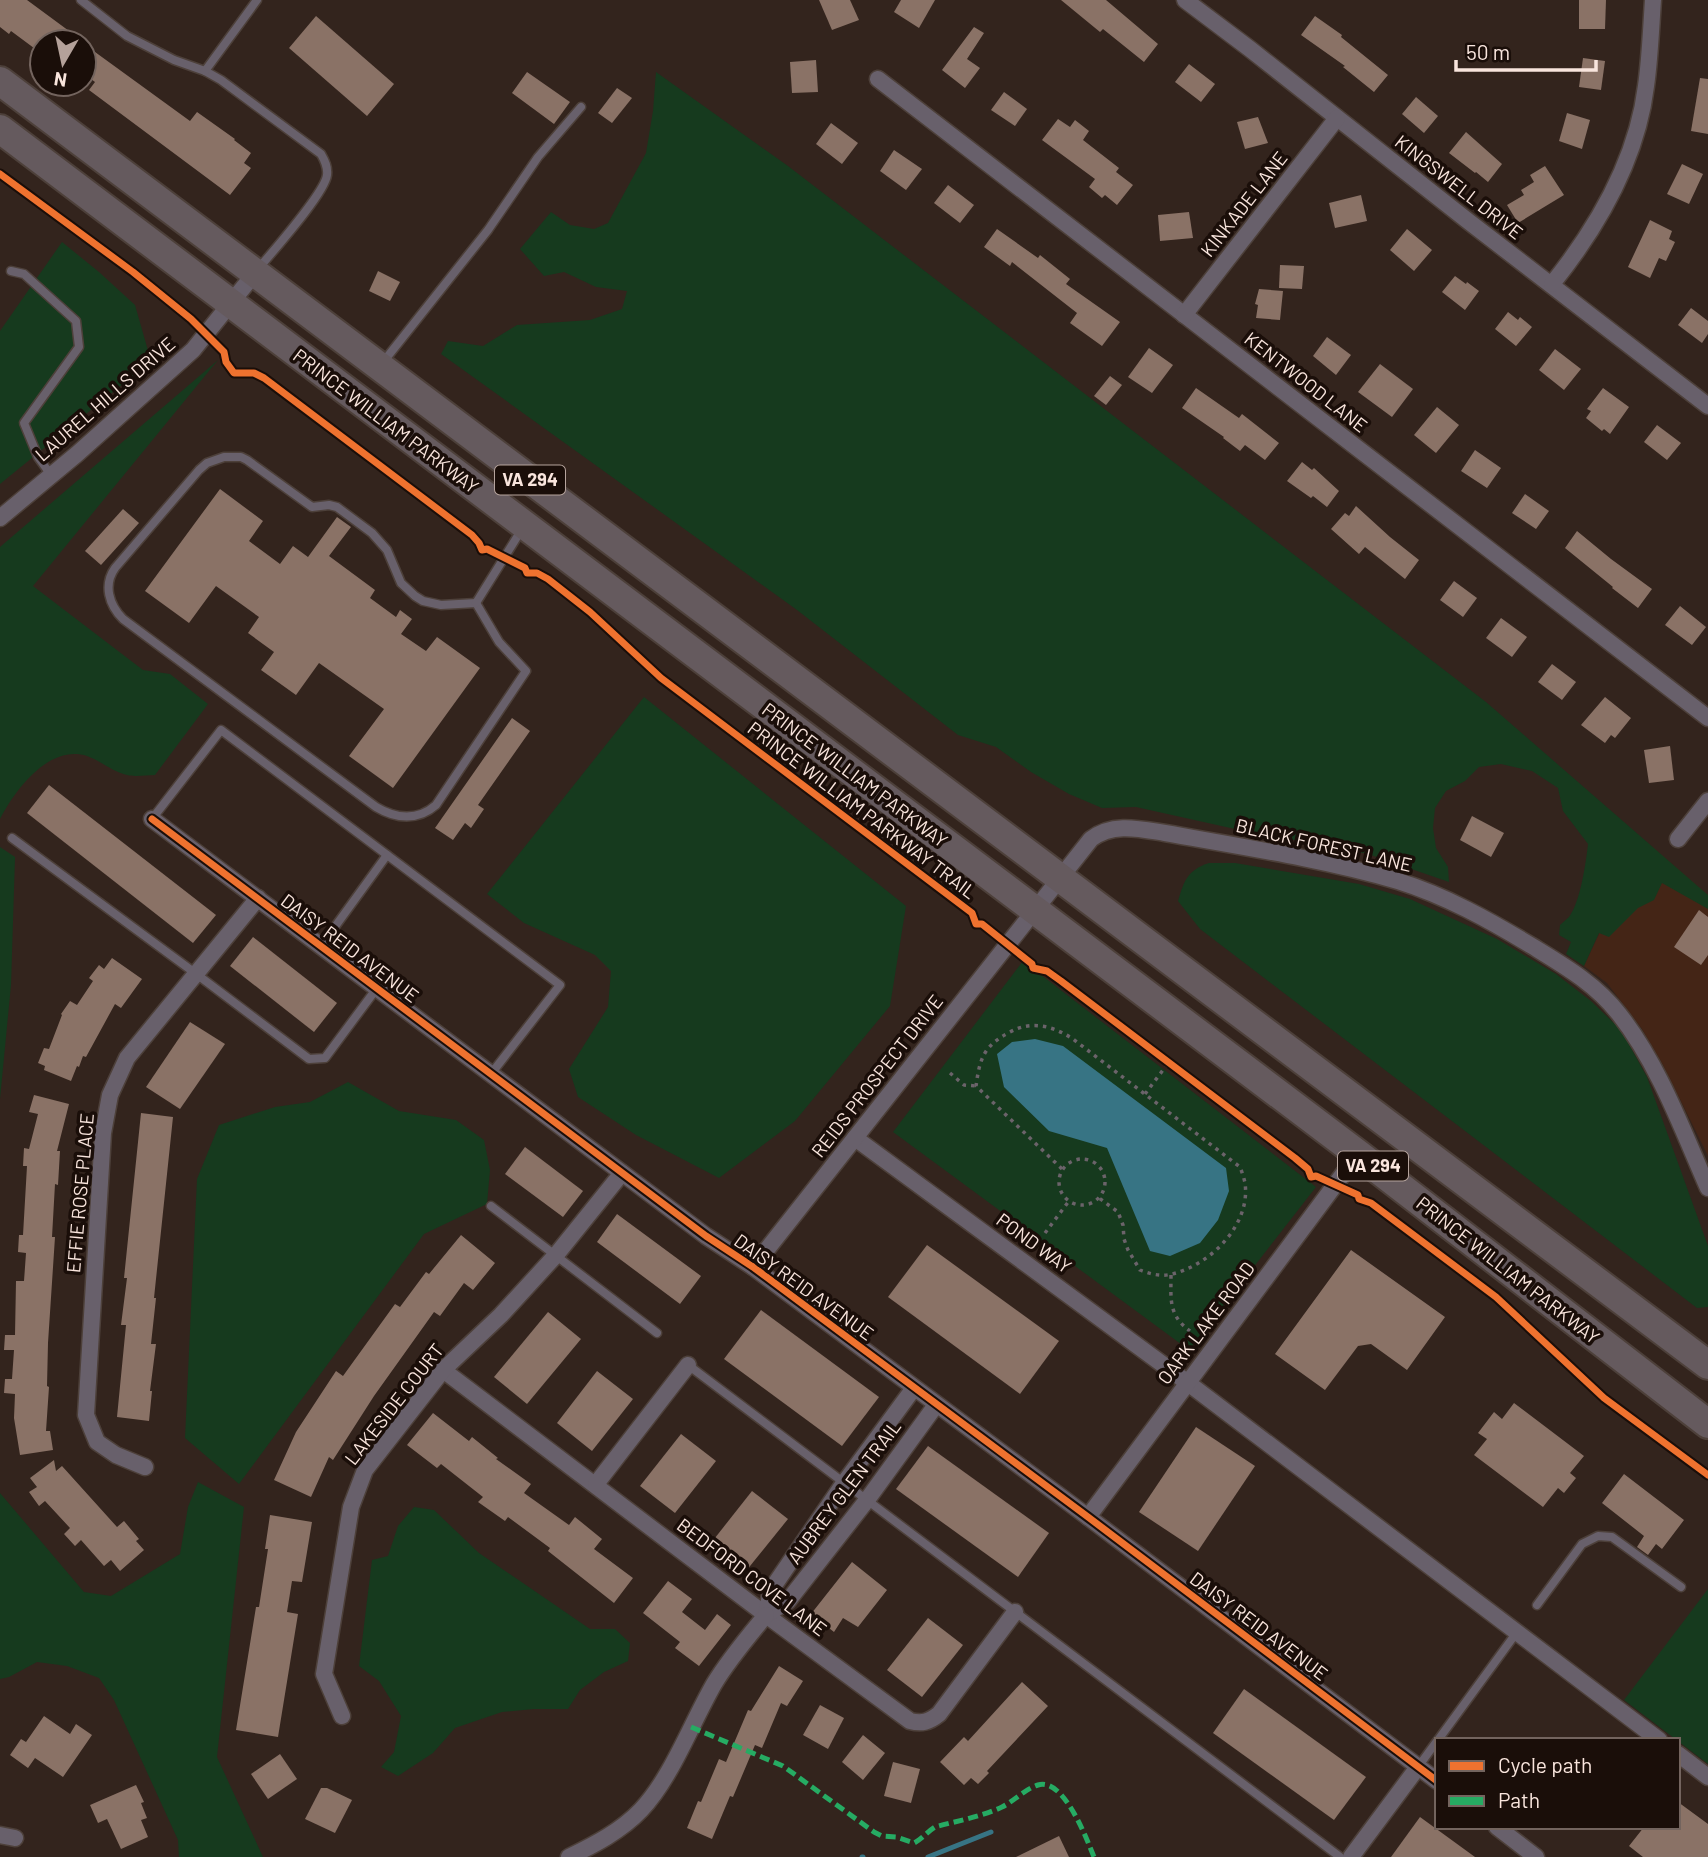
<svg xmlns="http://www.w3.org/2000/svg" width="1708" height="1857" viewBox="0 0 1708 1857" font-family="Barlow,sans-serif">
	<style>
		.built { fill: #442516 }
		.green { fill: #163a1e }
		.water { fill: #377484 }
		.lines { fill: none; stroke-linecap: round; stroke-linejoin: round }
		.stream { stroke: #377484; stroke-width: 5 }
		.building { fill: #8a7266 }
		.lane-casing { stroke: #4d403a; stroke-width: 11 }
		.street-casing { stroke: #4d403a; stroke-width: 19 }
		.highway-casing { stroke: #4d403a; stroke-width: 32 }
		.path { stroke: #6b636a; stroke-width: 3.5; stroke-dasharray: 3.5 5; stroke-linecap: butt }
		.lane { stroke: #68606b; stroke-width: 8 }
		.street { stroke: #68606b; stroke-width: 16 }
		.highway { stroke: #655a5e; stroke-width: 28 }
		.quiet { stroke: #26ab63; stroke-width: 5; stroke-dasharray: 10 5; stroke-linecap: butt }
		.cycleway-casing { stroke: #1a0e09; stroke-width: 11 }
		.cycleway { stroke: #ef722f; stroke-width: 7 }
		.labels { text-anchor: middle; stroke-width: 7; stroke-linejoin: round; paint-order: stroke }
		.shield { fill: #1a0e09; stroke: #b6a49d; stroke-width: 2 }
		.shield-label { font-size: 18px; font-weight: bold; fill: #f9e5dd }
		.street-label { font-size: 19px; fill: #f9e5dd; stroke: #1a0e09 }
	</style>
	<rect width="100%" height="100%" fill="#33241d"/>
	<!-- built -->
	<polygon class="built" points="1649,844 1708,895 1708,1156 1663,1065 1642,1029 1607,983 1584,966 1600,932"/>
	<!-- green -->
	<g class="green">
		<path d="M656,72l132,94 698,536 222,193v14l-46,-26 -8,17 -16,8 -29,29 -10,-4 -15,33 -18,-12 5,-12 -12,-7 1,-10c3,-3 6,-5 9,-8 11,-14 17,-54 19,-73l-25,-33 -5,-23 -26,-17 -31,-7 -22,3 -14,14 -19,10 -11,17 -2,20 3,20 12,19 1,15 -81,-28 -55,-11 -51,-8 -126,-28 -34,1 -33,-14 -38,-22 -35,-25 -38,-12 -161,-125 -356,-256 7,-13 35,5 34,-21 73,-5 32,-11 5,-18 -31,-4 -32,-15 -20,4 -24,-27 31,-37 19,13 24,4 14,-6 38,-70 7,-42z"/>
		<polygon points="62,242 99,272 135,305 151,361 0,484 0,331"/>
		<path d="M218,360l-185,226 110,84 27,4 38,30 -53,71c-9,0 -20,2 -28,0 -14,-3 -26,-14 -40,-19 -38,-12 -72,34 -87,63v-272z"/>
		<polygon points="644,697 906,906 890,1006 795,1121 719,1178 636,1135 578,1097 569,1069 608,1007 611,971 595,955 524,923 487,894"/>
		<polygon points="0,847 15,857 11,985 0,1099"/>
		<path d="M1209,863h26l124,21 51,15 87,40 59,35 35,27 30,29 26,47 61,169v61l-11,1 -497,-379 -22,-28c6,-21 10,-31 31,-38z"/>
		<polygon points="1023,961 1316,1187 1189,1350 893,1132"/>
		<polygon points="348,1082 399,1111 456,1120 484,1140 490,1170 487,1204 424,1234 239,1484 185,1438 197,1179 219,1125 275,1107 310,1102"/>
		<polygon points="198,1482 244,1507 217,1757 263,1857 179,1857 178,1840 114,1700 99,1678 67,1666 37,1662 9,1677 0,1679 0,1493 84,1592 111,1596 180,1554 188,1507"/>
		<polygon points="414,1507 434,1510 479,1553 590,1629 615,1629 630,1643 628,1661 604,1672 580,1690 568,1709 534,1709 502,1712 455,1728 433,1753 398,1776 381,1767 394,1752 401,1716 379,1681 359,1666 372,1560 388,1556 398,1526"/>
		<polygon points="1708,1589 1708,1764 1624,1700"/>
	</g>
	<!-- water -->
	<polygon class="water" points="1035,1039 1063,1046 1226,1168 1229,1191 1218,1220 1200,1243 1170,1256 1150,1251 1107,1148 1049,1131 1004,1087 997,1054 1012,1042"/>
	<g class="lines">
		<!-- stream -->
		<g class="stream">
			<polyline points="862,1857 863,1857"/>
			<polyline points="928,1857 991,1832"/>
		</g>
	</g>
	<!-- building -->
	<g class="building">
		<polygon points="0,0 27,0 84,42 42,42 42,54 11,31 9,34 0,27"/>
		<polygon points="819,0 850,0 859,20 832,30"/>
		<polygon points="901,0 935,0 919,28 894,12"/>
		<polygon points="1061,0 1106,0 1158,44 1144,62 1103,29 1100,32"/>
		<polygon points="1579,0 1606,0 1605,29 1579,29"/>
		<polygon points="316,16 394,84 367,116 289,48"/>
		<polygon points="1315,16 1342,35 1341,37 1388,75 1374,92 1343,67 1345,66 1301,35"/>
		<polygon points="974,27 984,33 967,59 980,68 965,88 942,70"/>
		<polygon points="84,44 190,121 197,112 235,139 234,140 251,153 244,163 251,168 230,195 89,90 95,82 84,74"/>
		<polygon points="1583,58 1605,61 1601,90 1579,87"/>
		<polygon points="816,60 818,92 792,93 790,62"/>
		<polygon points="1189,64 1215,84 1201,102 1175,82"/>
		<polygon points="527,72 570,102 554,124 512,93"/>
		<polygon points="1700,78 1708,79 1708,134 1691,131"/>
		<polygon points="617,88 632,98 612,123 598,113"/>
		<polygon points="1004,92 1027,109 1015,126 991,110"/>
		<polygon points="1416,97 1438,116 1424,133 1402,114"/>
		<polygon points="1567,113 1590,120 1582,149 1559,141"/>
		<polygon points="1258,117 1268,143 1245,149 1237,122"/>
		<polygon points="1058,119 1070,127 1075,120 1089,131 1083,140 1119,168 1116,172 1133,185 1117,205 1105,195 1102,198 1089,187 1095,179 1042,140"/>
		<polygon points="831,123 858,143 842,164 816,144"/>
		<polygon points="1466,132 1502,164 1488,182 1476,172 1475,173 1449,153"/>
		<polygon points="894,150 922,169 906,190 880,171"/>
		<polygon points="1682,164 1703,174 1689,204 1667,194"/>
		<polygon points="1545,166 1564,195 1518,223 1507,205 1524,195 1521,190 1534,182 1530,175"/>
		<polygon points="948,185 974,205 960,223 934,203"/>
		<polygon points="1361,195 1367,221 1335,228 1329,203"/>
		<polygon points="1189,212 1193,238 1160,241 1158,215"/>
		<polygon points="1650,220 1672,231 1669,239 1675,242 1666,261 1659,258 1650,278 1628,267"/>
		<polygon points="997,229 1038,258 1040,255 1070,279 1066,284 1120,322 1102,346 1070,323 1077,313 1012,262 1010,266 984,247"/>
		<polygon points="1407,229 1432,250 1414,271 1390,250"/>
		<polygon points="1280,265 1304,266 1302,289 1279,288"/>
		<polygon points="378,271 400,282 390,301 369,291"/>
		<polygon points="1455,276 1466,284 1467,282 1479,291 1465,310 1442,292"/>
		<polygon points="1259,289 1283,291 1280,320 1256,318 1258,305 1255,304"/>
		<polygon points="1691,308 1708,321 1708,334 1702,343 1678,325"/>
		<polygon points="1508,312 1518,320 1520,317 1532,327 1516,346 1495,329"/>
		<polygon points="1327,337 1351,355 1336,375 1313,356"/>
		<polygon points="1149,348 1173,365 1152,393 1128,377"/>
		<polygon points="1555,349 1581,369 1564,390 1539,370"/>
		<polygon points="1380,364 1413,389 1392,417 1358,392"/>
		<polygon points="1110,376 1122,385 1106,405 1094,396"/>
		<polygon points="1196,388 1239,418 1242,414 1279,443 1265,460 1245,445 1240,451 1223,438 1224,437 1182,408"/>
		<polygon points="1603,388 1629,407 1610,434 1604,429 1602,431 1586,418 1591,411 1587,409"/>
		<polygon points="1437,407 1459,425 1436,453 1414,435"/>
		<polygon points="1657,425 1681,443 1667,460 1644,442"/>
		<polygon points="1475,450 1501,468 1487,488 1461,471"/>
		<polygon points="1302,462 1312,470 1314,468 1339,491 1327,507 1313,496 1311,498 1287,481"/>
		<polygon points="220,489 263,521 249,541 280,564 293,546 308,557 337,517 351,527 329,556 375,590 370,598 396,617 400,610 412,619 401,634 426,651 437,637 480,668 393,788 349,756 384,709 319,663 296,695 261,670 274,652 248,633 259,617 216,586 189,623 145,591"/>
		<polygon points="1525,494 1549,511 1536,529 1512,513"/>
		<polygon points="1356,506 1390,537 1419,560 1405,579 1365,547 1359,554 1331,529 1345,513 1349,516"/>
		<polygon points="123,509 139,523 101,565 85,551"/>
		<polygon points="1577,531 1611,559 1652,589 1638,608 1612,588 1613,587 1565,548"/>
		<polygon points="1454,581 1477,598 1463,617 1440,600"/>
		<polygon points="1680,606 1706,627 1692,645 1665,625"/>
		<polygon points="1501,618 1527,637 1512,657 1486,638"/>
		<polygon points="1552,664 1576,682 1562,700 1538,682"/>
		<polygon points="1605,697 1631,718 1615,738 1611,735 1605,743 1581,725"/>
		<polygon points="512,718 530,731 478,805 484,809 471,828 465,823 453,840 435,828"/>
		<polygon points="1670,746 1674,780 1649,783 1644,750"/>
		<polygon points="49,785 216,915 193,943 27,813"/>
		<polygon points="1472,816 1504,833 1491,857 1460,840"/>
		<polygon points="1699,910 1708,917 1708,955 1701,965 1674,947"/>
		<polygon points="253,937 337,1003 314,1032 230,966"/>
		<polygon points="112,958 142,979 121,1008 115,1004 86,1057 83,1056 79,1067 77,1066 71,1081 44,1070 45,1066 38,1063 44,1048 49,1049 62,1015 61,1014 70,1001 77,1005 93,981 89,978 99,965 104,969"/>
		<polygon points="190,1022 225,1044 180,1109 146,1087"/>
		<polygon points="34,1095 69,1104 57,1151 60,1151 58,1185 55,1184 52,1237 55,1237 48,1343 47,1386 49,1387 46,1431 50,1431 53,1450 20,1455 14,1418 15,1394 4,1393 5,1379 12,1379 14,1350 4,1350 5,1335 15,1335 16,1281 24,1281 26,1253 18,1252 19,1235 23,1235 27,1166 23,1166 24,1148 29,1149 38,1114 29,1112"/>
		<polygon points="141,1113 173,1117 154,1298 156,1298 151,1344 156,1344 150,1391 152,1391 149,1421 117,1417 126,1325 121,1325 127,1278 124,1278"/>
		<polygon points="525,1147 583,1191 563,1217 505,1174"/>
		<polygon points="617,1214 701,1276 680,1304 597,1242"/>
		<polygon points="461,1235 495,1263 473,1290 464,1283 440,1316 434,1312 374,1396 333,1460 329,1457 311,1497 274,1480 296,1432 336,1371 343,1376 395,1304 400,1307 426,1272 429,1274"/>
		<polygon points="927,1245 1059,1341 1020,1394 888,1297"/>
		<polygon points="1351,1250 1445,1317 1407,1370 1371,1344 1358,1346 1325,1390 1275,1354"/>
		<polygon points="761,1310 879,1397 842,1446 724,1359"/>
		<polygon points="548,1312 581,1339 527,1404 494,1377"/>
		<polygon points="597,1371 633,1399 592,1451 557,1423"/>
		<polygon points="1514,1403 1584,1456 1570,1473 1576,1478 1564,1493 1558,1488 1543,1507 1474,1455 1487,1439 1478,1433 1494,1412 1502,1419"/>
		<polygon points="433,1413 469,1441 472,1437 498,1458 496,1459 531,1484 524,1493 569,1525 575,1517 602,1539 594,1549 633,1578 614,1603 548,1551 550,1548 508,1517 505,1521 478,1502 483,1497 441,1464 437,1468 407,1445"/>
		<polygon points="1196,1427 1255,1466 1198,1551 1139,1512"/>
		<polygon points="681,1434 716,1461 675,1513 640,1486"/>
		<polygon points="928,1446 1049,1533 1018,1577 896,1489"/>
		<polygon points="54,1460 56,1471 62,1466 117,1527 124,1521 139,1539 136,1541 144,1550 120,1571 111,1560 104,1566 81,1540 75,1546 64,1534 70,1528 45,1501 39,1506 29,1492 37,1487 30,1478"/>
		<polygon points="1624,1474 1684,1520 1662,1549 1656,1544 1648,1555 1637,1547 1644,1536 1602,1503"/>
		<polygon points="752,1491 788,1519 746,1571 711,1543"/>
		<polygon points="270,1515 312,1522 302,1582 292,1581 287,1612 298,1614 278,1737 236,1730 256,1607 259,1607 268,1549 265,1549"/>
		<polygon points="852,1562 887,1590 858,1627 843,1618 834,1632 811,1614"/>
		<polygon points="668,1581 692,1599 682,1612 705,1630 717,1614 731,1625 699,1666 675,1648 680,1642 643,1613"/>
		<polygon points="928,1618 963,1645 922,1697 887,1670"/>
		<polygon points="779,1666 803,1681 787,1706 781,1703 762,1748 755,1745 733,1797 730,1796 712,1839 687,1828 698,1801 701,1802 719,1759 726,1762 748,1710 751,1711"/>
		<polygon points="1022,1682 1048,1706 987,1771 989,1773 978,1784 971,1778 964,1785 940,1762 964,1737 968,1741"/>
		<polygon points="1244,1689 1366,1777 1334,1820 1213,1733"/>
		<polygon points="820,1705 844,1718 828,1749 803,1735"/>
		<polygon points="44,1716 70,1734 76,1724 92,1735 63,1777 35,1758 28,1768 10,1755 21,1739 26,1742"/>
		<polygon points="863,1735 885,1753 863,1780 842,1762"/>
		<polygon points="280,1754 297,1779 268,1799 251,1774"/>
		<polygon points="893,1762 920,1769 911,1803 884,1796"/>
		<polygon points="136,1785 144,1802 141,1803 147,1818 141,1820 148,1837 121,1849 107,1819 98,1823 90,1805"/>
		<polygon points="321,1788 327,1788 352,1800 335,1833 305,1819"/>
		<polygon points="1678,1802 1708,1824 1708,1857 1643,1857 1629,1846 1644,1827 1678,1827"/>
		<polygon points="1420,1817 1475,1857 1391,1857"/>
		<polygon points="1059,1836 1069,1857 1016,1857"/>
	</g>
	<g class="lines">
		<!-- lane casing -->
		<g class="lane-casing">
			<g id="lane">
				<path d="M81,0l46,36 47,24 31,11 16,9 100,74c4,7 7,13 6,21 -2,18 -54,76 -68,93"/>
				<polyline points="205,71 257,0"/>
				<polyline points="11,271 24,274 76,321 79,347 24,423 38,457 51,475"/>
				<polyline points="384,361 488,230 538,157 581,107"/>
				<path d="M224,457h17l6,3 65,47 17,-2 8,2 35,26 15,17 14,33 14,13 8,5 18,4 35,-2 23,39 27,29 -90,134c-18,16 -40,14 -60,2l-253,-188c-14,-14 -20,-34 -8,-51l84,-98 8,-7z"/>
				<polyline points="476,603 522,529"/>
				<polyline points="152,819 221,730 560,985 491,1074"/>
				<polyline points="12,838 195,973 309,1059 325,1058 377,988"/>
				<polyline points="321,946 387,855"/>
				<polyline points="491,1206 657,1333"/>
				<polyline points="688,1365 1340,1857"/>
				<polyline points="1537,1605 1582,1544 1598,1536 1612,1537 1681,1587"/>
				<polyline points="1438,1740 1517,1632"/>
				<polyline points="1418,1767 1437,1741"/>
			</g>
		</g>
		<!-- street casing -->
		<g class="street-casing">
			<g id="street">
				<polyline points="1185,0 1250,49 1468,221 1708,406"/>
				<polyline points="878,79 1708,718"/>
				<path d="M1552,284c45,-56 85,-125 94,-198 4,-28 5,-57 7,-86"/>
				<polyline points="1184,315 1337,118"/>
				<polyline points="0,518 77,454 193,350 255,273"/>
				<polyline points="152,819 706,1236 753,1267 1088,1517 1437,1781"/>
				<polyline points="1678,839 1708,801"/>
				<polyline points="855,1138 1188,1383 1659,1740"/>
				<path d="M753,1267l338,-428c22,-17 49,-10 74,-6 78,14 157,26 233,48 48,15 91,39 134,65 31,19 64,38 87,68 40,51 63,115 89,174"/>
				<path d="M443,1370l323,245 144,106c12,3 19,1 29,-7l76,-102"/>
				<polyline points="914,1388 844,1483 771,1590 766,1615 788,1601 867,1500 936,1405"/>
				<polyline points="145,1467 116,1455 97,1442 86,1415 103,1133 110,1095 127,1058 258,898"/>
				<polyline points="596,1484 688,1365"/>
				<polyline points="1088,1517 1358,1154"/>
				<polyline points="342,1716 324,1674 351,1507 365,1470 443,1370 501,1315 556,1255 622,1173"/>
				<polyline points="1678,1754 1708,1777"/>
				<polyline points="1497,1827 1536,1857"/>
				<polyline points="0,1835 15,1838"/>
				<path d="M569,1857c25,-12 52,-26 72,-47 31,-33 50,-86 73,-126 15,-25 34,-47 52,-69"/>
				<polyline points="1351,1857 1418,1767"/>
			</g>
		</g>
		<!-- highway casing -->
		<g class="highway-casing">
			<g id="highway">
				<polyline points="0,81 1708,1365"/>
				<polyline points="0,129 1358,1154 1708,1424"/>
			</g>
		</g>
		<!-- path -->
		<g class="path">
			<polyline points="950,1073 964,1085 976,1086"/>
			<polyline points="1145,1094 1169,1062"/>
			<circle cx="1082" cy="1182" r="23"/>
			<path d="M1062,1169l-86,-83c4,-29 8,-40 34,-54 22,-12 43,-6 63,7l167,128c2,5 4,11 5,16 6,42 -35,82 -73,91 -11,3 -22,0 -32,-4l-12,-20 -4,-11 -1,-14 -5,-13 -19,-14"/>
			<polyline points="1045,1233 1069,1201"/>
			<path d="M1171,1275c0,24 -3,40 19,56"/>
		</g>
		<!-- lane -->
		<use href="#lane" class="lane"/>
		<!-- street -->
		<use href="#street" class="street"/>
		<!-- highway -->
		<use href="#highway" class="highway"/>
		<!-- quiet -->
		<path class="quiet" d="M691,1727l92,39 91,66 8,4 14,1 18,6c8,-4 13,-11 21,-16 21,-6 46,-10 67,-20 12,-6 23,-18 36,-22 26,-8 49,55 56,72"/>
		<!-- cycleway casing -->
		<g class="cycleway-casing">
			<g id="cycleway">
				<polyline points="0,174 133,272 191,319 224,352 226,362 234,373 254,373 264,378 472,535 479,543 482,550 487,549 525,568 527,573 537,573 548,579 590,612 661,678 972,913 976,924 982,924 1032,964 1033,968 1047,971 1061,981 1295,1158 1308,1169 1311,1177 1316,1176 1358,1195 1359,1199 1371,1203 1496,1297 1604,1398 1708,1475"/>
				<polyline points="152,819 706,1236 753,1267 1088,1517 1437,1781"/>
			</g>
		</g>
		<!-- cycleway -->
		<use href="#cycleway" class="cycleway"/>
	</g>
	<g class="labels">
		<!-- shield labels -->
		<g class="shield">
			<rect x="495" y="465.5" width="70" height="29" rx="5"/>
			<rect x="1338" y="1151.5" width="70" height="29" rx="5"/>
		</g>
		<g class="shield-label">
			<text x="530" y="486">VA 294</text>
			<text x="1373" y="1172">VA 294</text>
		</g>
		<!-- street labels -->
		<g class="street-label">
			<text transform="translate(1459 187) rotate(38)" y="7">KINGSWELL DRIVE</text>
			<text transform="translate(1244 204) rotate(-52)" y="7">KINKADE LANE</text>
			<text transform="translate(1306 382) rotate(38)" y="7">KENTWOOD LANE</text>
			<text transform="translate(105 399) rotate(-41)" y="7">LAUREL HILLS DRIVE</text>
			<text transform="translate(386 421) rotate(37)" y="7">PRINCE WILLIAM PARKWAY</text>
			<text transform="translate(855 775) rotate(37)" y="7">PRINCE WILLIAM PARKWAY</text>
			<text transform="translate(862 810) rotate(37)" y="7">PRINCE WILLIAM PARKWAY TRAIL</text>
			<text transform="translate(1324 845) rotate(13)" y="7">BLACK FOREST LANE</text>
			<text transform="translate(350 948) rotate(37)" y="7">DAISY REID AVENUE</text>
			<text transform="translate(877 1076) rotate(-52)" y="7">REIDS PROSPECT DRIVE</text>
			<text transform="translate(80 1193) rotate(-85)" y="7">EFFIE ROSE PLACE</text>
			<text transform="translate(1034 1243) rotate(36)" y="7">POND WAY</text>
			<text transform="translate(1508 1270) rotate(38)" y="7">PRINCE WILLIAM PARKWAY</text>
			<text transform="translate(804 1287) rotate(36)" y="7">DAISY REID AVENUE</text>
			<text transform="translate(1206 1323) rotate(-53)" y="7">OARK LAKE ROAD</text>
			<text transform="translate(394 1404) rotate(-52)" y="7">LAKESIDE COURT</text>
			<text transform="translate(844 1492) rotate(-53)" y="7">AUBREY GLEN TRAIL</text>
			<text transform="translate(752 1577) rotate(37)" y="7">BEDFORD COVE LANE</text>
			<text transform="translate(1259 1626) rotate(37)" y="7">DAISY REID AVENUE</text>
		</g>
	</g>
	<!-- legend -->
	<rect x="1435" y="1738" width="245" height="91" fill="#1a0e09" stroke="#73645e" stroke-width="2"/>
	<rect x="1449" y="1761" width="35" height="10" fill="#ef722f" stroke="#73645e" stroke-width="2"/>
	<text x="1498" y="1773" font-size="21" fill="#f9e5dd">Cycle path</text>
	<rect x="1449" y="1796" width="35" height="10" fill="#26ab63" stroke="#73645e" stroke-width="2"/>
	<text x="1498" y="1808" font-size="21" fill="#f9e5dd">Path</text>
	<!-- north arrow -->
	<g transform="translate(63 63) rotate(189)"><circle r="33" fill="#1a0e09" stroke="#73645e" stroke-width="2"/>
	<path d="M0-5L12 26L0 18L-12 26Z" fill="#b4a19a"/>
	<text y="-10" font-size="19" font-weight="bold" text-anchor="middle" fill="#f9e5dd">N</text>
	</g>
	<!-- scale -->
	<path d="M1456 60v10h140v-10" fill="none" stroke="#f9e5dd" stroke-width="3.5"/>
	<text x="1466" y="60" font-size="21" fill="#f9e5dd" stroke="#1a0e09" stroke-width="5" paint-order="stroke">50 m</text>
</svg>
